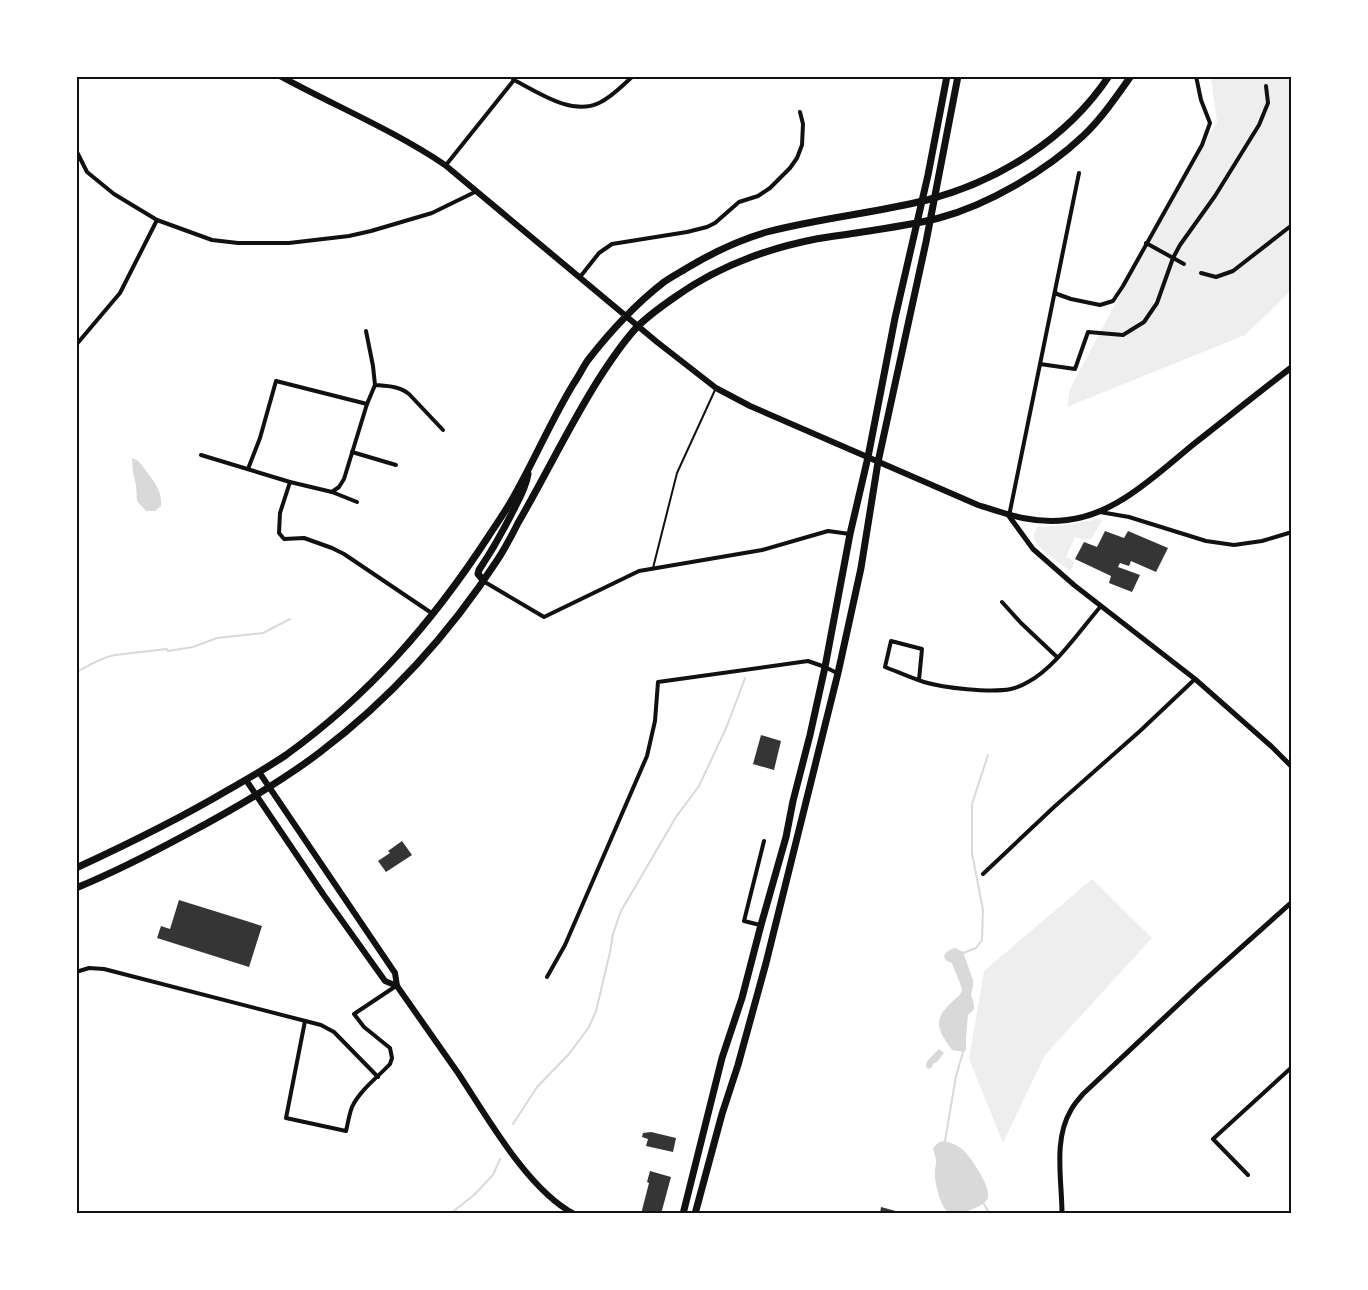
<svg xmlns="http://www.w3.org/2000/svg" width="1368" height="1290" viewBox="0 0 1368 1290" font-family="'Golos Text',sans-serif">
	<style>
		.green { fill: #eee }
		.water { fill: #d9d9d9 }
		.lines { fill: none; stroke-linecap: round; stroke-linejoin: round }
		.stream { stroke: #d9d9d9; stroke-width: 2 }
		.building { fill: #353535 }
		.service { stroke: #111; stroke-width: 2 }
		.minor { stroke: #111; stroke-width: 4 }
		.tertiary { stroke: #111; stroke-width: 5 }
		.secondary { stroke: #111; stroke-width: 6 }
		.primary { stroke: #111; stroke-width: 7 }
		.neatline { fill: none; stroke: #111; stroke-width: 2 }
	</style>
	<rect width="100%" height="100%" fill="#fff"/>
	<!-- green -->
	<g class="green">
		<polygon points="1211,77 1291,77 1291,291 1245,335 1067,407 1070,389 1108,317 1217,122"/>
		<path d="M1098,519l4,1 -10,18 -6,2 -11,-3 -9,20 9,5 -5,9c-8,-7 -36,-24 -36,-35 0,-4 2,-6 4,-9l29,-2z"/>
		<polygon points="1092,879 1152,938 1045,1055 1003,1143 969,1059 984,971"/>
	</g>
	<!-- water -->
	<g class="water">
		<path d="M132,458l5,2 4,4c9,13 22,25 20,42l-6,5h-9l-9,-10 -1,-16 -3,-12z"/>
		<path d="M955,948l8,4 10,28v6l-2,8 3,11v4l-6,6 -2,22v12l-2,3 -12,-2c-15,-21 -20,-30 1,-49 3,-3 8,-6 9,-11 0,-4 -8,-20 -10,-27l-5,-2 -3,-4c1,-5 6,-8 11,-9z"/>
		<polygon points="939,1049 944,1053 936,1063 934,1063 931,1068 928,1069 926,1066 927,1061"/>
		<path d="M945,1141c6,2 12,4 17,8 8,7 29,37 26,49 -3,9 -34,20 -41,13 -7,-6 -13,-30 -12,-40 0,-4 1,-5 1,-9 0,-4 -2,-9 -3,-14l6,-6z"/>
	</g>
	<g class="lines">
		<!-- stream -->
		<g class="stream">
			<path d="M76,672c12,-6 26,-15 39,-17 17,-2 34,-4 52,-6l1,2 25,-4 24,-9 46,-5 27,-14"/>
			<polyline points="963,953 976,948 982,940 983,910 972,853 972,804 988,755"/>
			<polyline points="513,1124 537,1087 569,1054 589,1027 596,1011 610,952 613,934 621,911 676,817 699,786 727,726 745,678"/>
			<polyline points="946,1143 945,1141 956,1076 964,1049"/>
			<polyline points="982,1201 990,1214"/>
			<polyline points="450,1214 474,1195 493,1175 500,1159"/>
		</g>
	</g>
	<!-- building -->
	<g class="building">
		<polygon points="1105,531 1124,538 1128,531 1168,548 1156,572 1131,561 1129,566 1120,563 1118,567 1140,575 1132,592 1109,583 1111,576 1075,559 1084,542 1097,547"/>
		<polygon points="761,735 781,741 774,770 753,764"/>
		<polygon points="402,841 412,855 386,872 378,861 390,853 388,851"/>
		<polygon points="179,900 262,926 249,967 157,938 161,926 170,929"/>
		<polygon points="651,1132 676,1138 673,1152 646,1146 648,1139 642,1137 643,1133"/>
		<polygon points="650,1171 671,1177 661,1214 641,1214 649,1183 647,1182"/>
		<polygon points="881,1207 903,1213 903,1214 880,1214"/>
	</g>
	<g class="lines">
		<!-- service -->
		<polyline class="service" points="653,568 677,473 715,390"/>
		<!-- minor -->
		<g class="minor">
			<path d="M511,76l3,4c24,12 57,36 85,23 13,-6 23,-17 34,-27"/>
			<polyline points="76,150 87,172 114,194 157,220 212,240 238,243 289,243 349,236 371,231 432,213 477,191"/>
			<polyline points="446,165 514,80"/>
			<polyline points="1146,243 1184,264"/>
			<polyline points="1201,273 1216,277 1233,271 1292,225"/>
			<polyline points="580,277 599,253 612,244 687,232 707,227 715,223 739,202 758,196 770,188 790,168 797,158 802,145 803,124 800,112"/>
			<polyline points="1055,292 1057,294 1071,299 1100,305 1113,301 1123,286 1202,145 1210,123 1201,100 1196,76"/>
			<polyline points="76,345 120,293 157,220"/>
			<polyline points="1040,364 1075,369 1088,332 1123,335 1144,322 1157,303 1173,258 1180,245 1215,196 1259,125 1268,103 1266,86"/>
			<path d="M375,385c12,1 24,1 34,9l34,36"/>
			<polyline points="352,452 396,465"/>
			<polyline points="201,455 290,482 332,492 357,502"/>
			<polyline points="248,469 260,438 276,381 367,404"/>
			<polyline points="290,482 280,513 279,533 284,539 304,538 332,548 344,554 433,614"/>
			<polyline points="332,492 339,487 344,479 367,404 375,385 373,366 366,331"/>
			<polyline points="1100,512 1129,517 1206,541 1234,545 1262,541 1292,532"/>
			<polyline points="1009,516 1079,173"/>
			<polyline points="483,581 544,617 639,571 762,550 828,531 850,534"/>
			<polyline points="1002,602 1021,623 1057,657"/>
			<path d="M919,680l3,-31 -31,-8 -6,26c13,5 26,11 39,15 20,6 66,11 87,7 5,-1 12,-4 17,-7 27,-14 53,-53 73,-76"/>
			<polyline points="983,874 1054,807 1140,731 1195,679"/>
			<polyline points="760,925 744,921 764,841"/>
			<polyline points="76,972 89,968 104,969 321,1025 334,1032 378,1077"/>
			<polyline points="547,977 565,945 647,756 655,721 658,682 808,661 825,667 837,673"/>
			<path d="M305,1021l-19,97 60,13c2,-8 3,-16 6,-24 8,-17 26,-30 38,-43l2,-6 -2,-10 -26,-21 -10,-13 42,-28"/>
			<polyline points="1248,1175 1213,1139 1292,1067"/>
		</g>
		<!-- tertiary -->
		<g class="tertiary">
			<polyline points="1009,516 1033,549 1074,585 1195,679 1271,746 1292,767"/>
			<path d="M1062,1214c0,-34 -9,-74 9,-104 3,-6 8,-11 12,-16l114,-107 95,-85"/>
		</g>
		<!-- secondary -->
		<g class="secondary">
			<path d="M280,76c55,30 113,54 165,89l212,177 59,46 34,18 228,99c31,10 56,19 89,15 49,-5 91,-47 128,-77 32,-25 64,-51 97,-76"/>
			<path d="M259,772l136,201 2,13c20,29 41,58 61,87 29,44 70,117 116,141"/>
			<polyline points="246,780 323,894 385,981 397,986"/>
		</g>
		<!-- primary -->
		<g class="primary">
			<path d="M483,580l-5,-6 1,-4c12,-18 23,-37 33,-57 6,-12 14,-25 16,-39"/>
			<path d="M76,868c52,-24 103,-49 152,-78 19,-11 39,-22 58,-35 83,-60 146,-132 202,-218 7,-11 15,-22 22,-34 23,-39 40,-81 64,-120 5,-7 9,-16 14,-23 21,-27 49,-57 76,-78 7,-5 15,-9 23,-14 25,-15 52,-28 80,-36 53,-14 108,-19 160,-32 72,-19 140,-61 182,-124"/>
			<path d="M76,888c39,-16 76,-35 113,-55 45,-24 89,-49 130,-80 70,-53 131,-120 179,-194 7,-11 14,-24 20,-36 28,-48 52,-99 82,-146 11,-17 23,-35 37,-50 11,-11 25,-21 38,-30 42,-30 90,-48 141,-58 41,-7 83,-11 123,-21 49,-13 107,-47 144,-82 19,-18 33,-39 48,-60"/>
			<polyline points="683,1214 722,1058 742,998 761,925 786,837 793,801 810,735 825,667 850,534 868,457 895,318 928,175 947,76"/>
			<polyline points="695,1214 722,1114 738,1065 766,963 838,673 861,568 878,462 926,242 958,76"/>
		</g>
	</g>
	<!-- border -->
	<rect width="1368" height="1290" fill="none" stroke="#ffffff" stroke-width="156"/>
	<rect x="78" y="78" width="1212" height="1134" class="neatline"/>
</svg>
